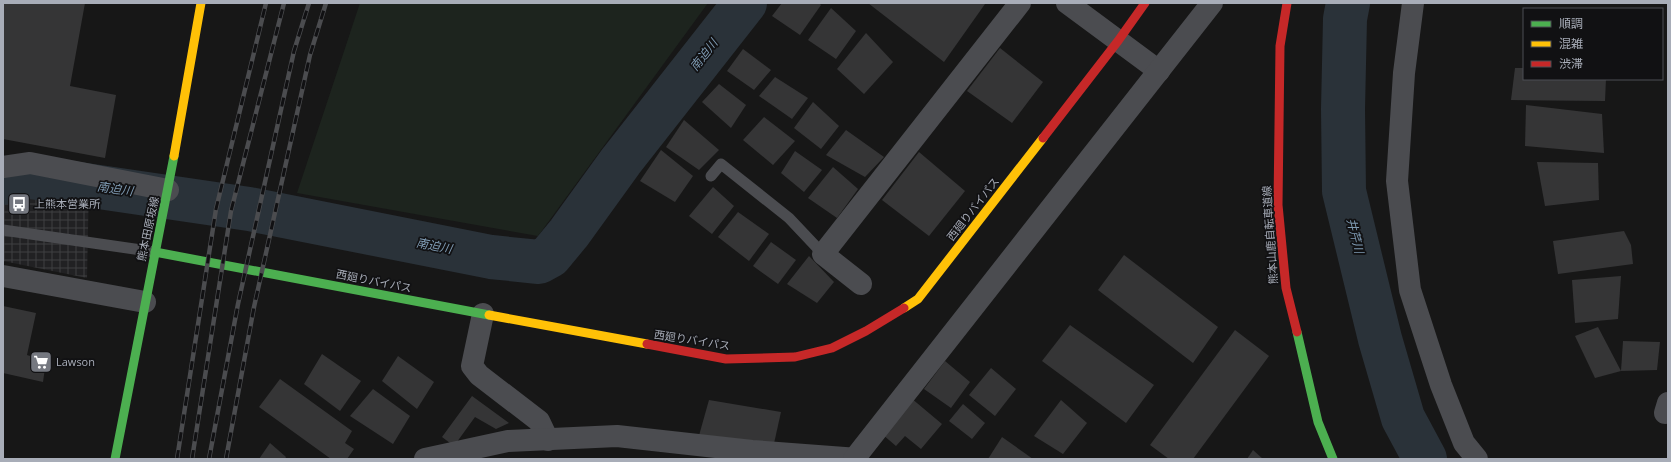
<svg xmlns="http://www.w3.org/2000/svg" width="1671" height="462" viewBox="0 0 1671 462" font-family="'Open Sans','Noto Sans JP',sans-serif">
	<style>
		.industrial { fill: url(#industrial-grid) }
		.pitch { fill: #1d241e }
		.lines { fill: none; stroke-linecap: round; stroke-linejoin: round }
		.river { stroke: #2a3239; stroke-width: 44 }
		.building { fill: #353536 }
		.lane { stroke: #4b4c50; stroke-width: 11 }
		.street { stroke: #4b4c50; stroke-width: 22 }
		.fast { stroke: #4caf50; stroke-width: 9 }
		.slow { stroke: #ffc107; stroke-width: 9 }
		.jam { stroke: #c62828; stroke-width: 9 }
		.rail-casing { stroke: #4b4c4f; stroke-width: 4.5 }
		.rail { stroke: #111113; stroke-width: 3; stroke-dasharray: 9; stroke-linecap: butt }
		.labels { text-anchor: middle; stroke-width: 3.5; stroke-linejoin: round; paint-order: stroke }
		.poi-label { font-size: 11px; fill: #a8adb8; stroke: #111113; text-anchor: start }
		.street-label { font-size: 11px; fill: #a8adb8; stroke: #111113 }
		.water-label { font-size: 12px; font-style: italic; fill: #7f9bb3; stroke: #111113 }
	</style>
	<defs>
		<pattern id="industrial-grid" width="8" height="8" patternUnits="userSpaceOnUse"><rect width="8" height="8" fill="#212123"/><path d="M0 4h8M4 0v8" fill="none" stroke="#3e3f41"/></pattern>
	</defs>
	<rect width="100%" height="100%" fill="#171717"/>
	<!-- industrial -->
	<polygon class="industrial" points="28,170 89,183 87,278 3,261 3,177"/>
	<!-- pitch -->
	<polygon class="pitch" points="360,3 708,3 538,236 297,193"/>
	<g class="lines">
		<!-- river -->
		<g class="river">
			<polyline points="1348,3 1345,19 1343,109 1344,191 1380,339 1403,418 1425,459"/>
			<polyline points="3,183 24,176 249,209 491,257 539,262 550,256 569,233 621,161 745,3"/>
		</g>
	</g>
	<!-- building -->
	<g class="building">
		<polygon points="3,3 85,3 70,86 116,95 105,158 3,139"/>
		<polygon points="782,3 819,3 821,5 800,35 772,16"/>
		<polygon points="868,3 984,3 985,4 944,62"/>
		<polygon points="831,8 856,31 836,59 808,40"/>
		<polygon points="866,33 893,62 864,94 837,69"/>
		<polygon points="1000,48 1043,82 1012,123 967,91"/>
		<polygon points="743,49 771,70 754,90 727,71"/>
		<polygon points="1515,68 1524,68 1524,79 1606,79 1605,101 1511,100"/>
		<polygon points="775,77 808,98 792,119 759,96"/>
		<polygon points="719,84 746,105 731,128 702,102"/>
		<polygon points="813,102 839,126 821,149 794,128"/>
		<polygon points="1526,105 1602,114 1604,153 1525,146"/>
		<polygon points="764,117 795,141 773,165 743,140"/>
		<polygon points="684,120 719,150 699,170 666,147"/>
		<polygon points="846,130 884,157 865,177 826,155"/>
		<polygon points="661,150 693,176 675,202 640,181"/>
		<polygon points="795,151 822,170 804,192 781,173"/>
		<polygon points="919,152 965,191 929,236 882,200"/>
		<polygon points="1537,162 1598,163 1599,200 1545,206"/>
		<polygon points="833,167 858,189 837,218 808,198"/>
		<polygon points="713,187 734,206 712,234 689,216"/>
		<polygon points="738,212 769,234 749,261 718,237"/>
		<polygon points="1624,231 1631,245 1633,264 1558,274 1553,241"/>
		<polygon points="771,242 796,260 778,284 753,266"/>
		<polygon points="1124,255 1218,327 1193,363 1098,290"/>
		<polygon points="809,256 834,282 817,303 787,284"/>
		<polygon points="1621,276 1618,319 1575,323 1572,280"/>
		<polygon points="3,306 36,313 27,355 46,361 43,382 3,373"/>
		<polygon points="1070,325 1154,385 1126,423 1042,361"/>
		<polygon points="1598,327 1621,371 1595,378 1575,336"/>
		<polygon points="1235,330 1269,356 1193,459 1169,459 1150,445"/>
		<polygon points="1623,341 1660,342 1657,370 1621,371"/>
		<polygon points="322,354 361,381 340,411 304,384"/>
		<polygon points="398,356 434,382 417,409 382,381"/>
		<polygon points="945,361 970,382 951,408 924,389"/>
		<polygon points="991,368 1016,389 995,416 969,395"/>
		<polygon points="280,379 352,431 345,443 354,449 347,459 331,459 259,407"/>
		<polygon points="373,389 410,416 393,444 350,416"/>
		<polygon points="472,396 509,423 496,429 475,417 454,446 442,437"/>
		<polygon points="911,398 942,424 921,449 905,436 896,446 882,434"/>
		<polygon points="709,400 781,412 773,448 698,439"/>
		<polygon points="1061,400 1087,423 1063,454 1034,436"/>
		<polygon points="963,404 985,423 972,439 949,421"/>
		<polygon points="1002,437 1033,459 988,459"/>
		<polygon points="270,443 286,457 285,459 259,459"/>
		<polygon points="1253,450 1263,459 1247,459"/>
	</g>
	<g class="lines">
		<!-- lane -->
		<g class="lane">
			<polyline points="711,176 721,164 789,218 823,254"/>
			<polyline points="3,230 155,252"/>
		</g>
		<!-- street -->
		<g class="street">
			<polyline points="1067,3 1159,71"/>
			<polyline points="1413,3 1404,73 1397,181 1410,290 1441,385 1464,443 1477,459"/>
			<polyline points="3,167 30,163 168,190"/>
			<polyline points="3,276 145,302"/>
			<polyline points="861,284 823,254 1020,3"/>
			<polyline points="483,314 472,366 479,375 539,421 548,440"/>
			<polyline points="1665,413 1668,403"/>
			<polyline points="425,459 508,441 617,436 752,451 858,459"/>
			<polyline points="854,459 1212,3"/>
		</g>
		<!-- fast -->
		<g class="fast">
			<polyline points="155,252 489,315"/>
			<polyline points="1297,332 1318,422 1333,459"/>
			<polyline points="115,459 174,156"/>
		</g>
		<!-- slow -->
		<g class="slow">
			<polyline points="174,156 201,3"/>
			<polyline points="904,308 918,299 1043,138"/>
			<polyline points="489,315 647,344"/>
		</g>
		<!-- jam -->
		<g class="jam">
			<polyline points="1287,3 1280,46 1278,205 1286,288 1297,332"/>
			<polyline points="1043,138 1118,41 1145,3"/>
			<polyline points="647,344 726,359 795,357 832,348 866,331 904,308"/>
		</g>
		<!-- rail casing -->
		<g class="rail-casing">
			<g id="rail">
				<polyline points="177,459 216,209 266,3"/>
				<polyline points="192,459 231,211 284,3"/>
				<polyline points="209,459 238,304 294,51 309,3"/>
				<polyline points="226,459 254,307 310,55 326,3"/>
			</g>
		</g>
		<!-- rail -->
		<use href="#rail" class="rail"/>
	</g>
	<!-- icons -->
	<defs>
		<g id="bus-square" transform="scale(1.15)"><rect x="-9" y="-9" width="18" height="18" rx="4" fill="#757880" stroke="#111113"/><path d="M-5-6H5V4H4V6H2V4H-2V6H-4V4H-5ZM-3.5-4V0h7V-4ZM-3.5 1.2v1.5H-2V1.2ZM2 1.2v1.5H3.5V1.2Z" fill="#fff"/></g>
		<g id="supermarket-square" transform="scale(1.15)"><rect x="-9" y="-9" width="18" height="18" rx="4" fill="#757880" stroke="#111113"/><path d="M-6-5.5h2.5l.6 2H6L4.5 2H-2.5L-4.4-4H-6ZM-1.5 3.2a1.3 1.3 0 1 0 .1 0ZM3 3.2a1.3 1.3 0 1 0 .1 0Z" fill="#fff"/></g>
	</defs>
	<g fill-rule="evenodd">
		<use href="#bus-square" x="19" y="204"/>
		<use href="#supermarket-square" x="41" y="362"/>
	</g>
	<g class="labels">
		<!-- poi labels -->
		<g class="poi-label">
			<text x="34" y="208">上熊本営業所</text>
			<text x="56" y="366">Lawson</text>
		</g>
		<!-- street labels -->
		<g class="street-label">
			<text transform="translate(973 209) rotate(-52)" y="4">西廻りバイパス</text>
			<text transform="translate(148 229) rotate(-78)" y="4">熊本田原坂線</text>
			<text transform="translate(1270 235) rotate(-94)" y="4">熊本山鹿自転車道線</text>
			<text transform="translate(374 281) rotate(11)" y="4">西廻りバイパス</text>
			<text transform="translate(692 340) rotate(9)" y="4">西廻りバイパス</text>
		</g>
		<!-- water labels -->
		<g class="water-label">
			<text transform="translate(704 55) rotate(-52)" y="4">南迫川</text>
			<text transform="translate(115 189) rotate(8)" y="4">南迫川</text>
			<text transform="translate(1355 236) rotate(76)" y="4">井芹川</text>
			<text transform="translate(434 246) rotate(11)" y="4">南迫川</text>
		</g>
	</g>
	<!-- border -->
	<rect width="1671" height="462" fill="none" stroke="#a8adb8" stroke-width="8"/>
	<!-- legend -->
	<rect x="1523" y="8" width="140" height="72" fill="#111113" stroke="#4d4f55"/>
	<rect x="1531" y="21" width="20" height="6" fill="#4caf50" stroke="#4d4f55"/>
	<text x="1559" y="28" font-size="12" fill="#a8adb8">順調</text>
	<rect x="1531" y="41" width="20" height="6" fill="#ffc107" stroke="#4d4f55"/>
	<text x="1559" y="48" font-size="12" fill="#a8adb8">混雑</text>
	<rect x="1531" y="61" width="20" height="6" fill="#c62828" stroke="#4d4f55"/>
	<text x="1559" y="68" font-size="12" fill="#a8adb8">渋滞</text>
</svg>
